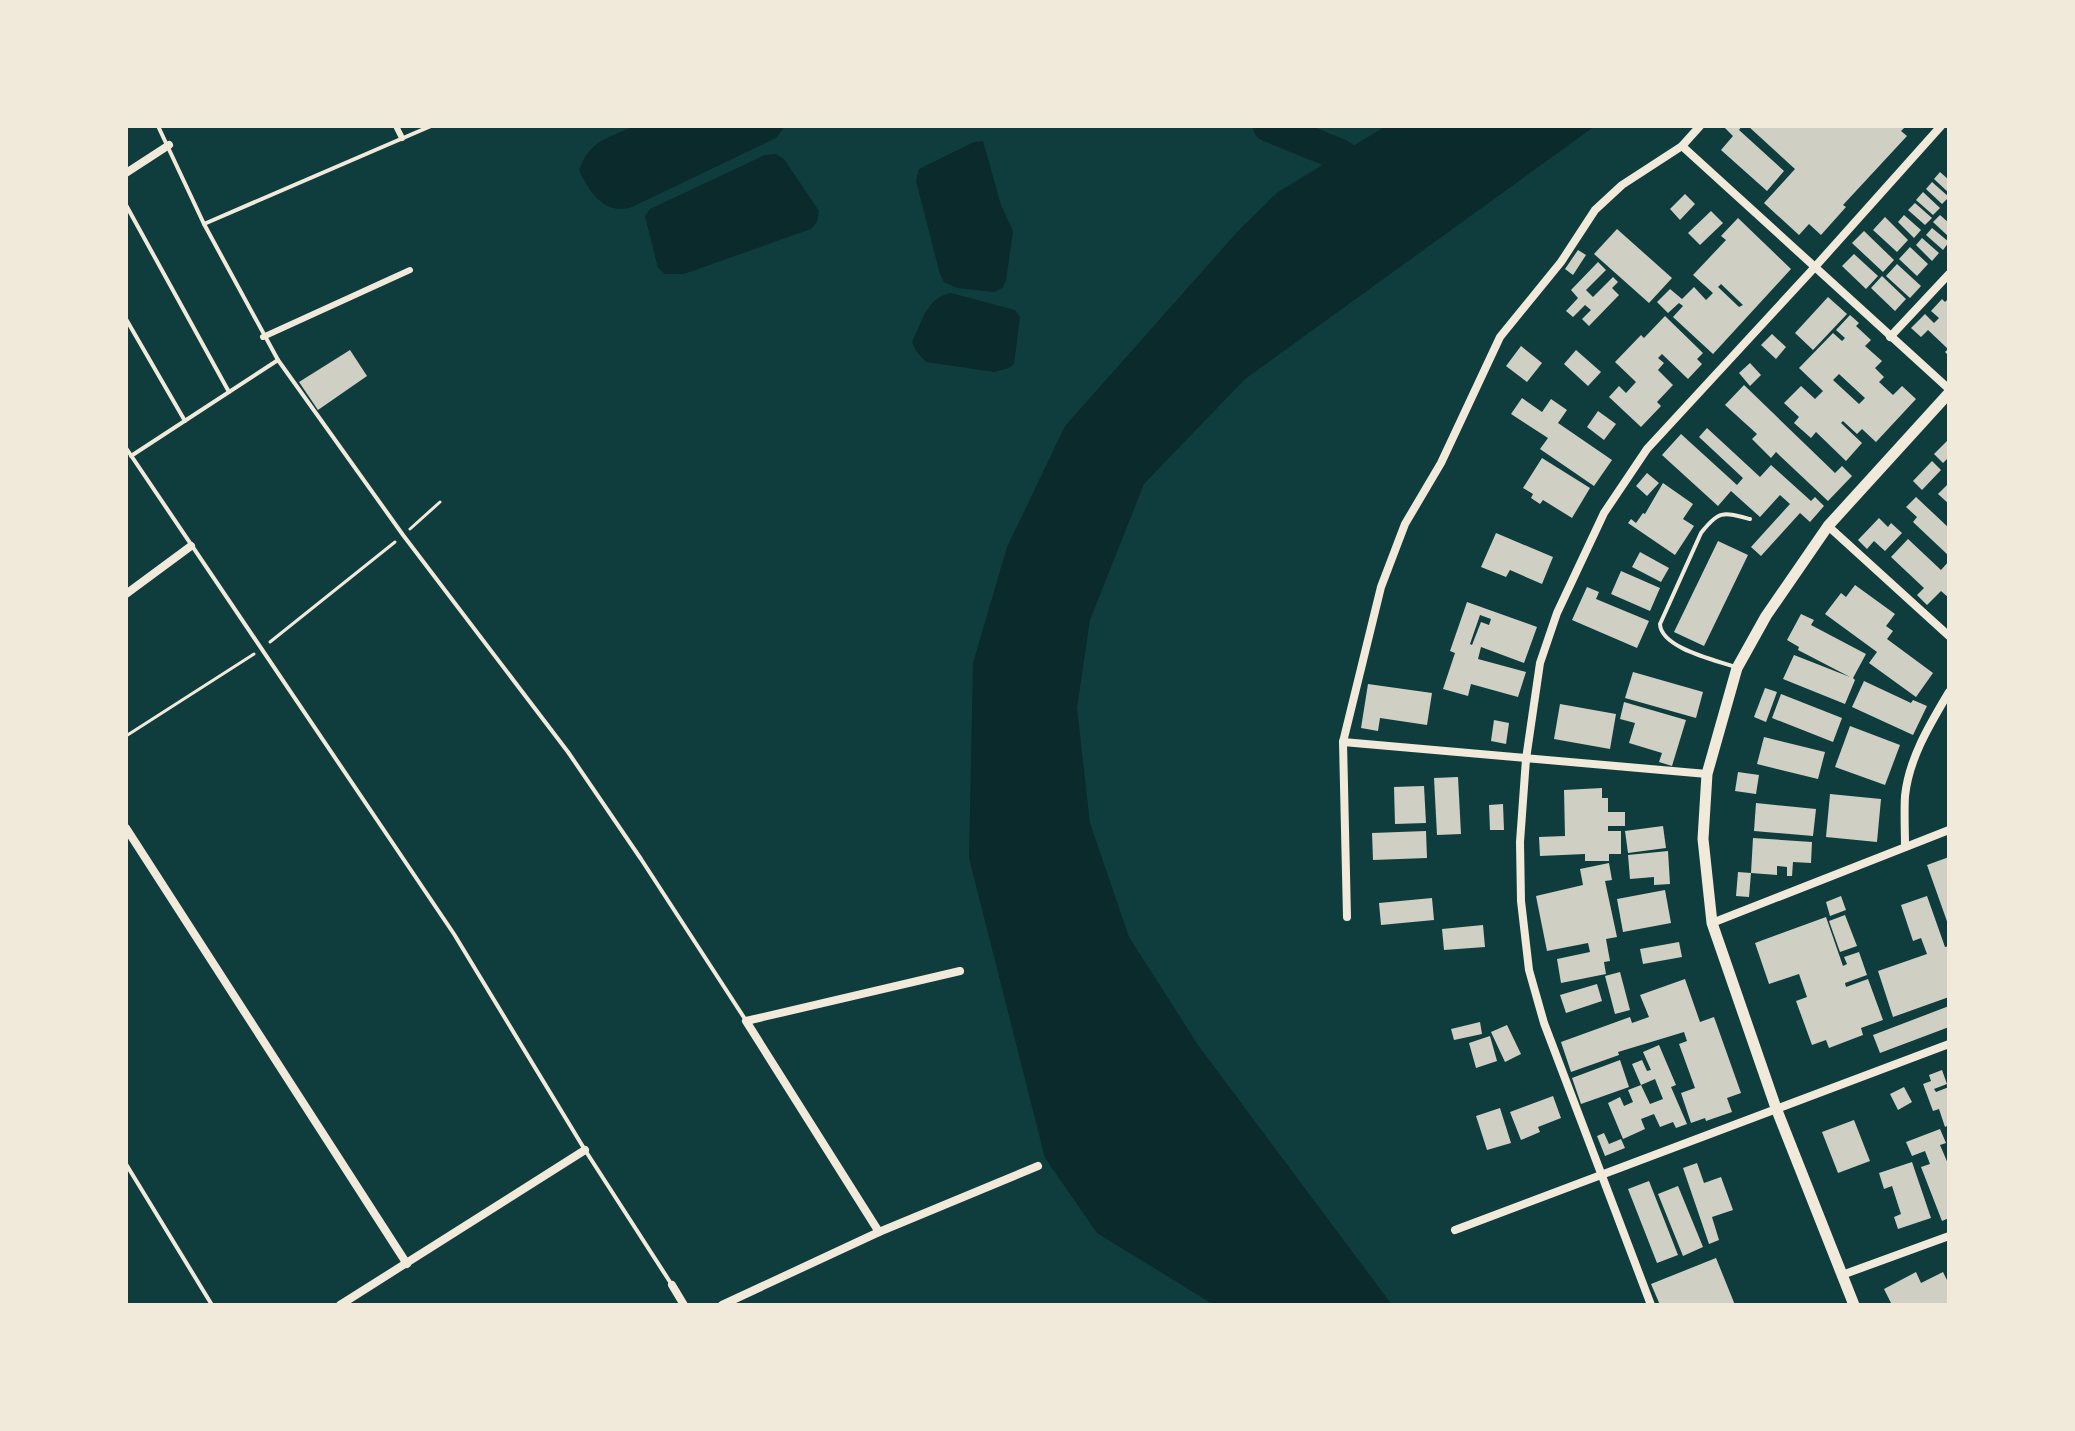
<svg xmlns="http://www.w3.org/2000/svg" width="2075" height="1431" viewBox="0 0 2075 1431" font-family="'Asap Condensed',sans-serif">
	<style>
		.water { fill: #0a2a2b }
		.lines { fill: none; stroke-linecap: round; stroke-linejoin: round }
		.river { stroke: #0a2a2b; stroke-width: 32 }
		.building { fill: #cfcfc3; fill-rule: evenodd }
		.path { stroke: #f1e9da; stroke-width: 3 }
		.service { stroke: #f1e9da; stroke-width: 4 }
		.pedestrian { stroke: #f1e9da; stroke-width: 6 }
		.minor { stroke: #f1e9da; stroke-width: 8 }
		.tertiary { stroke: #f1e9da; stroke-width: 11 }
	</style>
	<rect width="100%" height="100%" fill="#0f3d3e"/>
	<!-- water -->
	<g class="water">
		<path d="M635,126h150l-9,12 -144,69c-27,9 -43,-15 -53,-37 11,-30 29,-32 56,-44z"/>
		<polygon points="1386,126 1595,126 1245,379 1144,484 1090,620 1077,708 1090,823 1129,937 1198,1045 1392,1305 1214,1305 1097,1233 1045,1158 969,858 973,663 1007,547 1065,426 1239,230 1278,192"/>
		<polygon points="983,141 1001,205 1013,231 1006,281 1002,288 994,292 957,288 944,282 940,274 916,181 919,169 974,142"/>
		<polygon points="776,154 784,159 819,211 817,222 811,229 684,274 665,274 658,268 645,216 650,209 765,155"/>
		<path d="M951,293l64,17 5,7 -6,47 -5,4 -15,4 -68,-10 -10,-11 -4,-9c10,-20 15,-45 39,-49z"/>
	</g>
	<g class="lines">
		<!-- river -->
		<polyline class="river" points="1269,126 1338,154 1374,177"/>
	</g>
	<!-- building -->
	<g class="building">
		<polygon points="1723,126 1742,126 1739,130 1784,171 1767,191 1721,150 1733,136"/>
		<polygon points="1748,126 1906,126 1901,131 1907,136 1843,205 1846,207 1821,235 1809,224 1799,235 1764,203 1795,169"/>
		<polygon points="1940,172 1949,180 1949,193 1934,179"/>
		<polygon points="1932,182 1949,197 1942,204 1926,189"/>
		<polygon points="1923,192 1940,208 1933,215 1916,200"/>
		<polygon points="1685,194 1695,204 1680,220 1670,209"/>
		<polygon points="1915,203 1932,218 1925,225 1908,210"/>
		<polygon points="1711,211 1723,223 1700,245 1688,233"/>
		<polygon points="1904,215 1921,230 1914,238 1898,222"/>
		<polygon points="1940,215 1949,223 1949,237 1933,222"/>
		<polygon points="1885,217 1908,240 1897,252 1873,230"/>
		<path d="M1738,218l53,51 -78,85 -40,-37 10,-11 -4,-3 -11,10 -11,-11 13,-13 12,10 12,-12 12,13 7,-7 -20,-18 33,-35 -5,-4zM1721,284l22,21 -4,2 -21,-20z"/>
		<polygon points="1932,228 1949,242 1943,250 1926,235"/>
		<polygon points="1617,229 1672,278 1649,303 1594,254"/>
		<polygon points="1864,231 1894,260 1883,272 1852,243"/>
		<polygon points="1922,238 1939,253 1932,261 1916,245"/>
		<polygon points="1910,247 1928,264 1917,276 1899,259"/>
		<polygon points="1578,250 1586,255 1573,275 1565,269"/>
		<polygon points="1854,254 1878,276 1866,289 1842,266"/>
		<polygon points="1598,262 1606,270 1586,290 1593,297 1613,277 1618,282 1612,288 1619,295 1589,326 1582,319 1591,310 1585,305 1573,317 1566,311 1578,298 1571,290"/>
		<polygon points="1897,264 1921,286 1910,298 1886,276"/>
		<polygon points="1882,276 1906,299 1895,311 1871,288"/>
		<polygon points="1828,297 1847,314 1813,350 1795,333"/>
		<polygon points="1949,298 1949,356 1945,352 1948,349 1928,330 1921,337 1911,328 1925,314 1934,323 1939,318 1931,311 1942,299 1945,302"/>
		<path d="M1850,315l9,8 -3,3 15,14 -6,6 17,15 -7,7 9,9 -5,5 14,13 9,-9 14,13 -40,43 -14,-13 -5,5 -14,-13 -2,2 21,20 -16,18 -30,-29 -5,6 -17,-15 5,-6 -15,-14 17,-17 14,13 8,-8 -24,-23 34,-35 9,8 3,-3 -9,-8zM1839,374l26,24 -6,6 -26,-24z"/>
		<polygon points="1665,316 1703,353 1697,359 1702,364 1688,379 1662,354 1658,358 1664,363 1658,370 1673,385 1657,402 1661,406 1641,427 1609,397 1619,386 1626,393 1636,382 1615,362 1641,335 1644,338"/>
		<polygon points="1772,334 1786,347 1776,359 1761,345"/>
		<polygon points="1521,346 1542,363 1527,382 1506,366"/>
		<polygon points="350,350 367,376 318,410 299,382"/>
		<polygon points="1576,350 1601,372 1588,386 1564,364"/>
		<polygon points="1750,363 1761,375 1750,386 1739,373"/>
		<polygon points="1744,385 1835,473 1842,466 1852,476 1828,501 1776,452 1771,458 1752,439 1757,434 1725,405"/>
		<polygon points="1522,398 1542,412 1551,399 1567,410 1558,423 1612,460 1594,486 1540,449 1548,438 1511,414"/>
		<polygon points="1598,411 1616,424 1604,440 1587,427"/>
		<polygon points="1707,428 1760,477 1771,465 1811,501 1815,497 1824,506 1810,522 1800,513 1761,556 1751,547 1790,504 1780,495 1760,517 1731,491 1718,506 1662,455 1681,434 1737,485 1743,478 1699,437"/>
		<polygon points="1949,439 1949,457 1943,463 1934,454"/>
		<polygon points="1542,458 1590,488 1572,518 1543,500 1540,504 1531,498 1533,494 1523,488"/>
		<polygon points="1932,461 1941,470 1922,490 1913,481"/>
		<polygon points="1647,473 1659,483 1647,496 1636,486"/>
		<polygon points="1663,483 1693,504 1683,519 1694,526 1675,555 1628,523 1631,519 1636,523 1643,513 1645,514"/>
		<polygon points="1949,483 1949,504 1938,494"/>
		<polygon points="1916,497 1949,528 1949,556 1913,522 1917,517 1906,507"/>
		<polygon points="1879,518 1888,527 1891,523 1902,533 1885,551 1874,541 1867,549 1858,540"/>
		<polygon points="1496,533 1553,557 1542,584 1510,570 1506,577 1481,567"/>
		<polygon points="1908,539 1941,570 1949,561 1949,598 1941,591 1927,605 1917,595 1924,588 1891,557"/>
		<polygon points="1718,541 1748,555 1704,646 1674,632"/>
		<polygon points="1640,552 1669,568 1661,582 1632,567"/>
		<polygon points="1621,571 1660,588 1650,611 1611,594"/>
		<polygon points="1855,585 1895,614 1886,626 1893,631 1887,639 1933,673 1916,697 1869,663 1877,652 1825,614 1841,593 1846,597"/>
		<polygon points="1587,587 1599,592 1596,599 1649,621 1637,648 1572,620"/>
		<path d="M1467,602l70,25 -13,36 -43,-16 -3,12 48,13 -8,25 -47,-13 -3,12 -25,-7 12,-36 -5,-2zM1480,615l11,4 -2,6 -8,-3 -9,23 -2,-1z"/>
		<polygon points="1801,614 1814,620 1811,625 1866,654 1853,678 1855,680 1845,704 1783,679 1794,655 1850,677 1798,650 1799,647 1787,640"/>
		<polygon points="1633,672 1703,692 1696,718 1625,698"/>
		<polygon points="1864,681 1911,703 1913,700 1927,706 1913,735 1852,707"/>
		<polygon points="1368,684 1432,693 1427,725 1380,718 1378,731 1361,728"/>
		<polygon points="1765,688 1777,692 1766,722 1754,717"/>
		<polygon points="1781,694 1842,718 1833,742 1772,718"/>
		<polygon points="1624,702 1686,720 1672,766 1659,762 1662,753 1629,743 1635,723 1620,719"/>
		<polygon points="1560,704 1616,714 1610,749 1554,739"/>
		<polygon points="1494,720 1509,723 1506,744 1491,741"/>
		<polygon points="1850,726 1900,745 1885,785 1835,767"/>
		<polygon points="1764,737 1825,752 1818,779 1757,764"/>
		<polygon points="1738,772 1759,775 1756,794 1735,791"/>
		<polygon points="1458,777 1461,834 1437,835 1434,778"/>
		<polygon points="1424,786 1426,823 1395,824 1394,787"/>
		<polygon points="1602,788 1602,798 1608,798 1608,812 1625,812 1625,826 1608,826 1608,831 1621,831 1621,854 1609,854 1609,861 1585,861 1585,854 1540,856 1539,837 1565,836 1564,790"/>
		<polygon points="1830,794 1881,799 1877,842 1826,837"/>
		<polygon points="1756,803 1816,809 1813,836 1754,831"/>
		<polygon points="1503,804 1504,830 1490,830 1489,805"/>
		<polygon points="1663,826 1666,848 1628,853 1625,831"/>
		<polygon points="1426,831 1427,858 1373,860 1372,833"/>
		<polygon points="1753,838 1812,842 1811,863 1793,862 1792,876 1787,876 1787,867 1777,866 1777,875 1751,873"/>
		<polygon points="1668,851 1670,884 1654,885 1654,877 1630,879 1628,855"/>
		<polygon points="1949,857 1949,927 1927,865"/>
		<polygon points="1609,863 1612,880 1605,881 1617,937 1606,939 1610,961 1604,962 1606,974 1561,983 1557,959 1590,952 1588,943 1547,951 1536,896 1583,885 1580,869"/>
		<polygon points="1738,872 1751,873 1749,897 1736,896"/>
		<polygon points="1665,890 1671,923 1623,932 1617,899"/>
		<polygon points="1841,896 1846,910 1830,916 1826,902"/>
		<polygon points="1927,896 1945,947 1949,946 1949,997 1893,1017 1878,971 1927,954 1921,938 1913,941 1901,905"/>
		<polygon points="1432,898 1434,920 1381,925 1379,903"/>
		<polygon points="1845,915 1857,946 1840,952 1829,921"/>
		<polygon points="1826,917 1843,966 1847,964 1844,957 1859,952 1867,975 1845,983 1846,987 1868,979 1883,1020 1861,1028 1863,1035 1829,1048 1826,1040 1812,1045 1796,1001 1807,997 1799,974 1769,984 1755,943"/>
		<polygon points="1483,925 1485,947 1444,950 1442,929"/>
		<polygon points="1679,942 1682,957 1643,964 1640,949"/>
		<polygon points="1620,972 1630,1010 1615,1014 1605,976"/>
		<polygon points="1685,979 1700,1022 1714,1017 1741,1093 1727,1098 1732,1112 1706,1121 1705,1118 1691,1123 1681,1093 1695,1088 1679,1044 1687,1041 1684,1032 1618,1052 1619,1055 1571,1072 1561,1042 1630,1017 1632,1023 1649,1017 1640,995"/>
		<polygon points="1597,984 1602,1001 1566,1013 1560,995"/>
		<polygon points="1949,1006 1949,1027 1880,1053 1873,1035"/>
		<polygon points="1480,1022 1482,1034 1454,1040 1451,1029"/>
		<polygon points="1507,1025 1521,1054 1505,1062 1491,1032"/>
		<polygon points="1490,1036 1497,1061 1476,1068 1469,1043"/>
		<path d="M1659,1045l17,40 -5,2 16,37 -11,4 -3,-6 -13,5 -6,-13 -13,5 4,10 -22,10 -15,-36 12,-6 4,9 9,-4 -5,-12 13,-5 -9,-21 10,-4 5,11 4,-1 -8,-18zM1655,1079l8,20 -13,5 -9,-19z"/>
		<polygon points="1620,1060 1629,1087 1581,1104 1572,1078"/>
		<polygon points="1942,1070 1947,1084 1934,1089 1936,1092 1949,1087 1949,1125 1945,1127 1939,1109 1933,1111 1923,1084 1931,1081 1929,1075"/>
		<polygon points="1904,1087 1912,1102 1898,1110 1890,1094"/>
		<polygon points="1553,1096 1561,1118 1538,1127 1540,1132 1521,1140 1510,1112"/>
		<polygon points="1500,1108 1511,1143 1487,1150 1476,1116"/>
		<polygon points="1854,1120 1870,1161 1838,1173 1822,1132"/>
		<polygon points="1940,1129 1946,1143 1940,1145 1949,1166 1949,1218 1942,1221 1921,1167 1930,1164 1925,1151 1912,1156 1906,1142"/>
		<polygon points="1604,1133 1609,1144 1621,1139 1625,1148 1605,1156 1597,1136"/>
		<polygon points="1912,1162 1931,1218 1898,1229 1894,1217 1901,1214 1892,1186 1884,1189 1879,1173"/>
		<polygon points="1697,1163 1704,1183 1721,1177 1733,1210 1712,1217 1719,1240 1709,1244 1683,1168"/>
		<polygon points="1649,1181 1678,1255 1657,1263 1628,1189"/>
		<polygon points="1678,1186 1703,1247 1683,1256 1658,1194"/>
		<polygon points="1716,1258 1735,1305 1660,1305 1651,1284"/>
		<polygon points="1916,1272 1921,1283 1943,1272 1949,1284 1949,1305 1892,1305 1884,1289"/>
	</g>
	<g class="lines">
		<!-- path -->
		<g class="path">
			<polyline points="410,529 440,502"/>
			<polyline points="270,642 395,542"/>
			<polyline points="126,736 254,654"/>
		</g>
		<!-- service -->
		<g class="service">
			<polyline points="158,126 204,224 278,360 403,535 568,752 641,859 745,1019"/>
			<polyline points="126,205 229,392"/>
			<polyline points="204,224 431,126"/>
			<polyline points="126,319 185,421"/>
			<polyline points="126,448 454,934 585,1150 672,1285"/>
			<polyline points="131,456 278,360"/>
			<path d="M1735,667c-20,-7 -74,-19 -75,-43l41,-91c18,-23 22,-21 49,-14"/>
			<polyline points="126,1164 212,1305"/>
		</g>
		<!-- pedestrian -->
		<g class="pedestrian">
			<polyline points="396,126 402,138"/>
			<polyline points="263,337 410,270"/>
		</g>
		<!-- minor -->
		<g class="minor">
			<polyline points="1682,146 1949,389"/>
			<polyline points="126,173 169,145"/>
			<polyline points="1890,337 1949,274"/>
			<polyline points="1828,526 1949,636"/>
			<polyline points="126,594 191,546"/>
			<polyline points="1343,742 1707,774"/>
			<polyline points="126,828 407,1264"/>
			<path d="M1905,847c0,-16 -1,-34 0,-51 4,-38 25,-72 44,-104"/>
			<polyline points="1347,917 1343,742 1381,587 1405,524 1441,463 1500,337 1561,262 1595,210 1622,185 1682,146 1700,126"/>
			<polyline points="1712,923 1949,830"/>
			<polyline points="1455,1230 1949,1044"/>
			<polyline points="879,1232 746,1021 960,971"/>
			<polyline points="1842,1275 1949,1236"/>
			<polyline points="672,1285 684,1305"/>
			<polyline points="340,1305 585,1150"/>
			<polyline points="722,1305 879,1232 1038,1166"/>
			<polyline points="1651,1305 1544,1023 1529,970 1521,901 1520,842 1526,759 1540,663 1557,613 1604,513 1647,449 1814,268 1941,126"/>
		</g>
		<!-- tertiary -->
		<polyline class="tertiary" points="1854,1305 1776,1108 1712,923 1703,839 1707,774 1737,668 1766,616 1828,526 1949,393"/>
	</g>
	<!-- border -->
	<rect width="2075" height="1431" fill="none" stroke="#f1e9da" stroke-width="256"/>
</svg>
